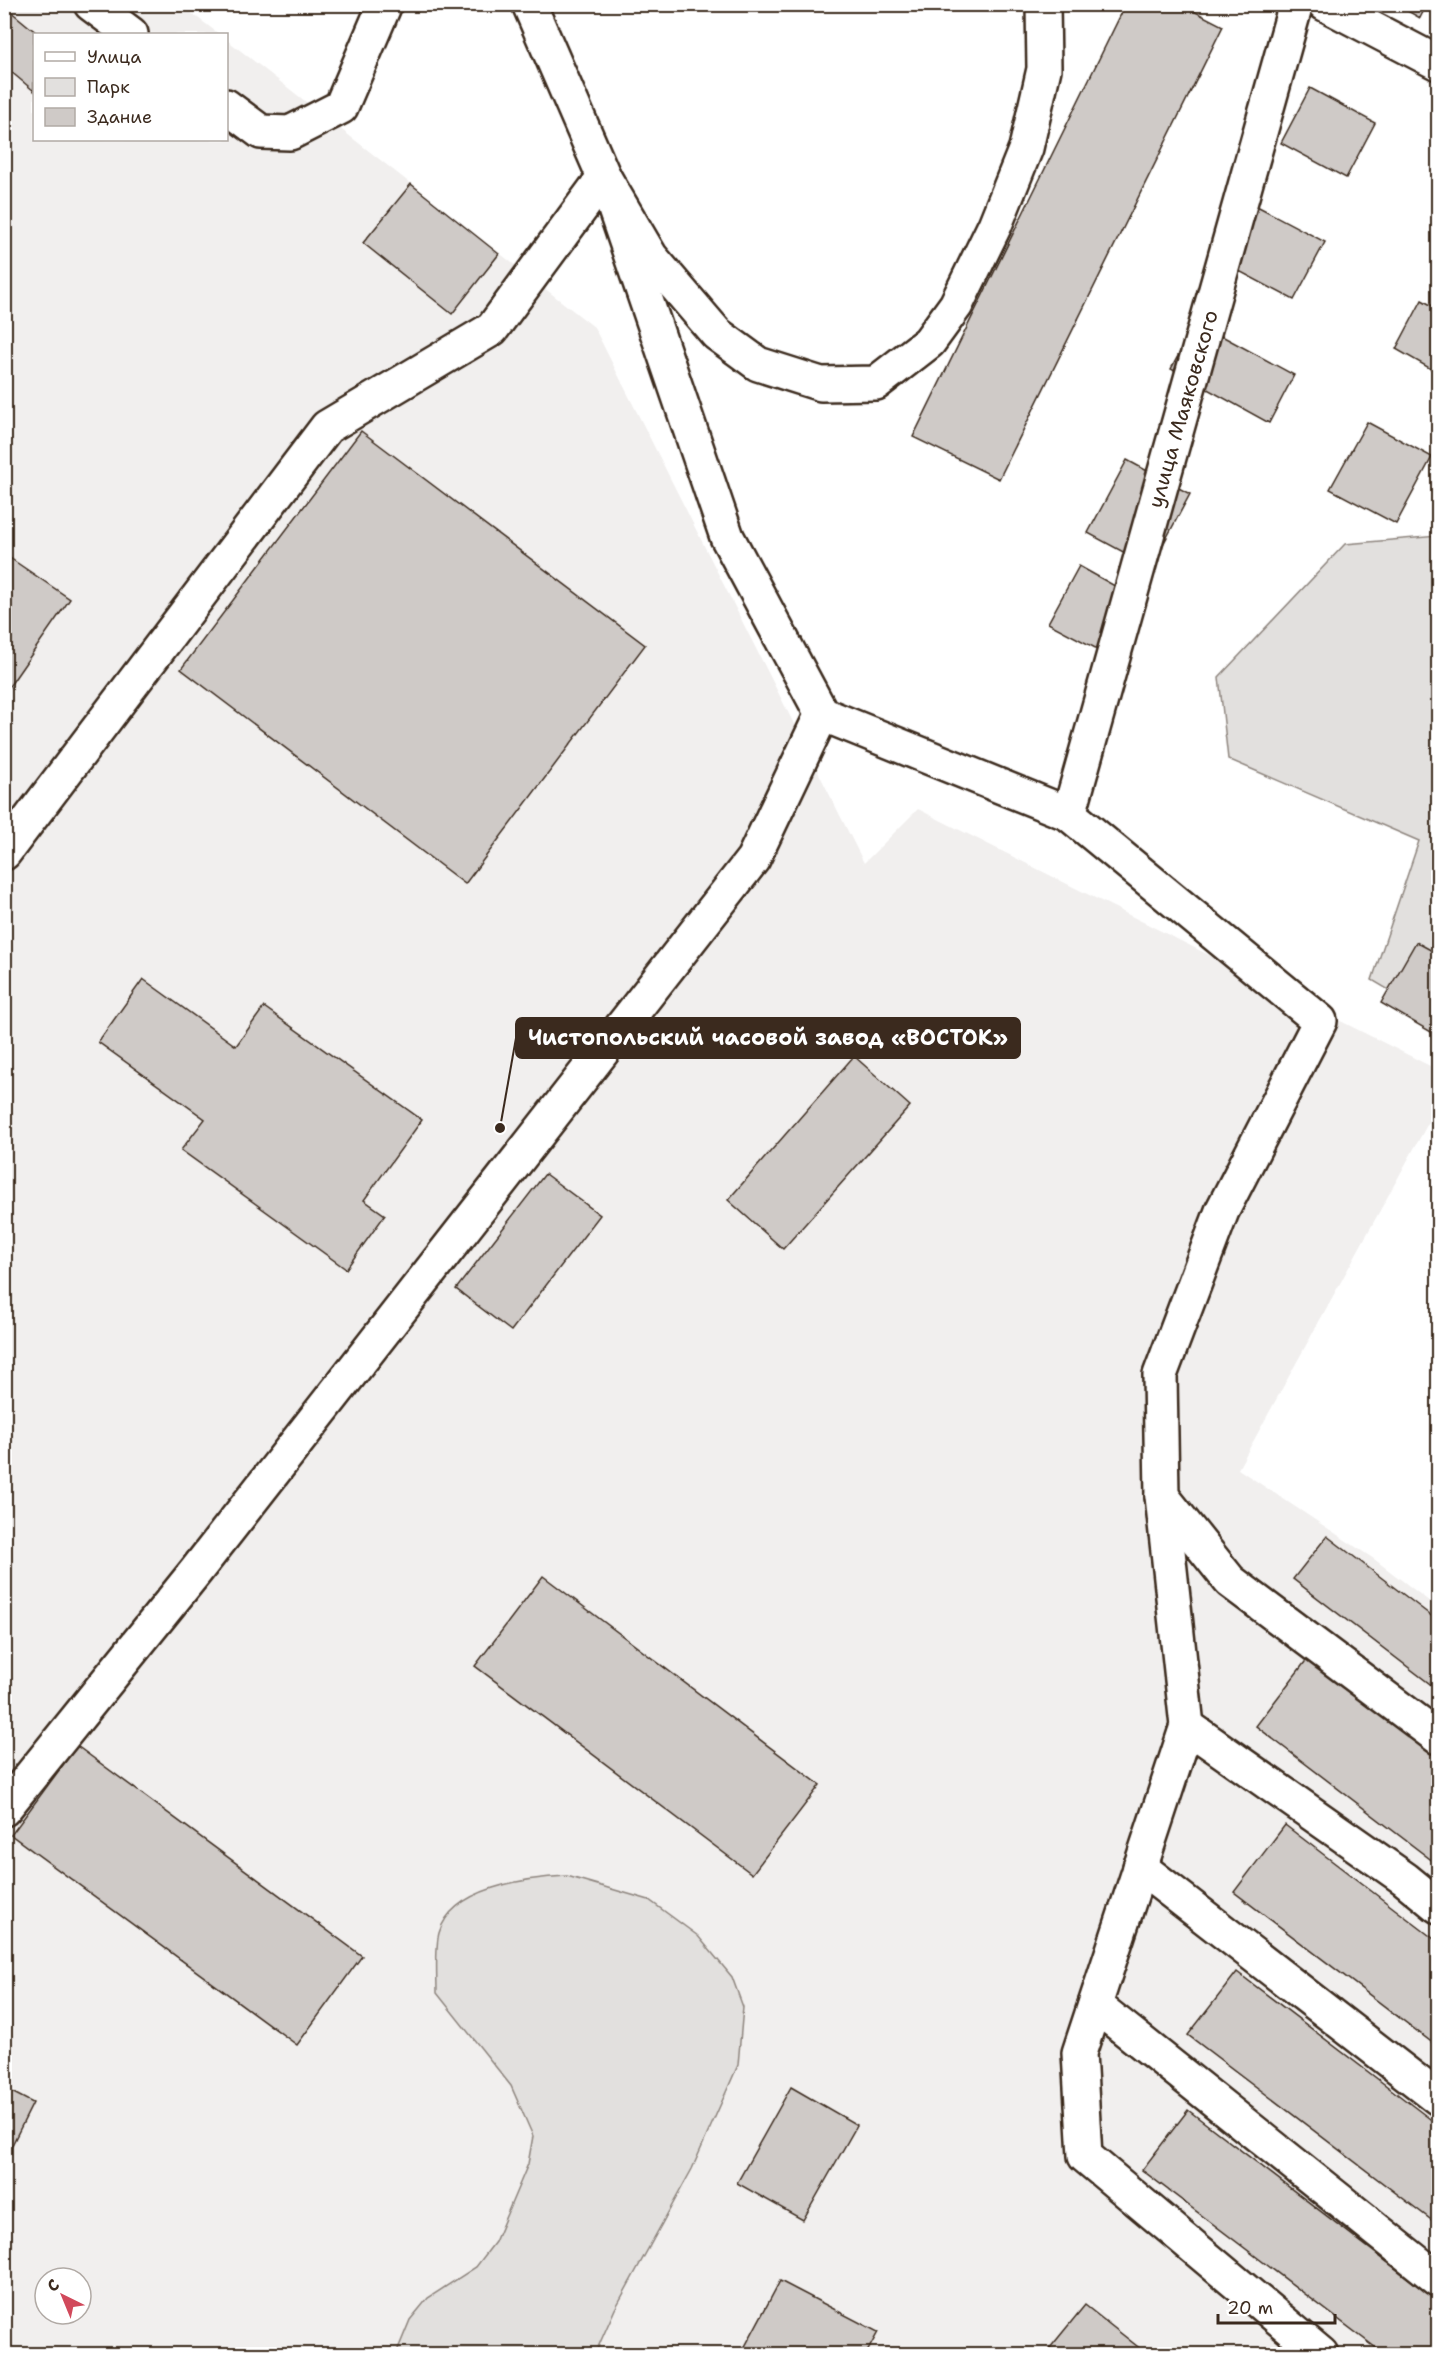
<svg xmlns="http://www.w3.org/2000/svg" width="1443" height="2359" viewBox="0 0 1443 2359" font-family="'Shantell Sans',sans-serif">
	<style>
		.built { fill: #f1efee; fill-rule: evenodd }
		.green { fill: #e2e0de; stroke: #8e857e; stroke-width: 1.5 }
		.building { fill: #cfcac7; stroke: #3b2a1e; stroke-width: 1.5 }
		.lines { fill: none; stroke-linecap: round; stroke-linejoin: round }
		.minor-casing { stroke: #3b2a1e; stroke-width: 38 }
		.major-casing { stroke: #3b2a1e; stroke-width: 38 }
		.minor { stroke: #fff; stroke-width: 33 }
		.major { stroke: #fff; stroke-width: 33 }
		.labels { text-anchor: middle; stroke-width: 4.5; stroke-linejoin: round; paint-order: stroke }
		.street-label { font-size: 21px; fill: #3b2a1e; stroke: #fff }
		.leader { fill: none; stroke: #3b2a1e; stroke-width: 2 }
		.callout-dot { fill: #3b2a1e; stroke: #fff; stroke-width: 2 }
		.callout { fill: #3b2a1e; stroke: #3b2a1e; stroke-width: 2 }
		.callout-label { font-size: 22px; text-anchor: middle; font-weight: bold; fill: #fff }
	</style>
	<rect width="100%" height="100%" fill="#fff"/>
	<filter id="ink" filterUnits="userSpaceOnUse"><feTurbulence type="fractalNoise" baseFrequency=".0167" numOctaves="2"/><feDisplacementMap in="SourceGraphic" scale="12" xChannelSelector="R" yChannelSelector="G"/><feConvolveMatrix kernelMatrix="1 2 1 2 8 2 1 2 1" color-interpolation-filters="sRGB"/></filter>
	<g filter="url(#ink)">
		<!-- built -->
		<path class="built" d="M5,5h176l38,29h-185v106h192l1,-100 367,287 270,536 54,-54 520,261v35l-200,364 136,90 64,49v746h-1433zM45,2278h36v36h-36z"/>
		<!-- green -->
		<g class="green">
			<polygon points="1438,536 1438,1019 1372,980 1419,841 1228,759 1219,677 1345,544"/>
			<path d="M567,1876l82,24 49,36 34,41 11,30 -5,58 -46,104 -77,140 -20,45h-199l14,-34 18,-22 48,-31 19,-25 33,-78 5,-28 -22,-50 -74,-93c0,-16 -2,-45 2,-60 13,-46 88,-55 128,-57z"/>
		</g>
		<!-- building -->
		<g class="building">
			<polygon points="1126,4 1180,4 1223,26 999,479 913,437"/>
			<polygon points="1395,4 1427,4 1420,18"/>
			<polygon points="4,6 38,34 34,34 34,91 4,66"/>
			<polygon points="1310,88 1375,123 1346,178 1281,143"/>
			<polygon points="411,184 499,254 452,314 363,243"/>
			<polygon points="1255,205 1325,242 1294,300 1224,263"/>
			<polygon points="1422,300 1438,309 1438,373 1396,349"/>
			<polygon points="1196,322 1294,375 1269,423 1171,369"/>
			<polygon points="1367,422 1432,457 1396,524 1330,489"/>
			<polygon points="361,431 645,645 465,884 181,669"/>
			<polygon points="1127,460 1190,494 1151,567 1088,533"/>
			<polygon points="4,554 70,599 4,694"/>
			<polygon points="1079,566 1131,595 1101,651 1048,623"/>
			<polygon points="1416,942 1438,954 1438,1036 1381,1003"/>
			<polygon points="143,979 236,1046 264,1007 422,1120 364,1200 385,1215 346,1269 181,1150 205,1119 98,1042"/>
			<polygon points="854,1056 910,1106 783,1249 728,1200"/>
			<polygon points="545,1174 600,1215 511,1331 456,1289"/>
			<polygon points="1327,1536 1438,1621 1438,1690 1293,1579"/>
			<polygon points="543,1576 820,1785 752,1874 475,1666"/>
			<polygon points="1308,1658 1438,1757 1438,1865 1256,1726"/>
			<polygon points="77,1746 362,1956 297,2045 11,1835"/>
			<polygon points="1285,1825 1438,1942 1438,2047 1234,1892"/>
			<polygon points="1237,1972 1438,2125 1438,2225 1188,2035"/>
			<polygon points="791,2087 857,2125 803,2220 737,2183"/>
			<polygon points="4,2088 33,2103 4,2161"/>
			<polygon points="1188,2110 1438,2301 1438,2354 1384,2354 1142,2170"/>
			<polygon points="780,2281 878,2332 866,2354 741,2354"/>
			<polygon points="1085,2305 1147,2354 1045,2354"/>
		</g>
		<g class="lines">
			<!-- minor casing -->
			<g class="minor-casing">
				<g id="minor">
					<polyline points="91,4 131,34"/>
					<polyline points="529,4 604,177 651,257 717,334 758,364 821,384 876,383 929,342 956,305 995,225 1026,148 1044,69 1043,4"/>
					<polyline points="226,106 261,132 290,133 341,107 385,4"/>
					<polyline points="604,177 727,537 822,714 1069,814 1320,1021 1222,1211 1160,1375 1162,1496 1187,1726 1079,2053 1085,2156 1321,2354"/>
					<polyline points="1069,814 1296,4"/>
					<polyline points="4,853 327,427 492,329 604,177"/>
					<polyline points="1162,1496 1230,1581 1438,1737"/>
					<polyline points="1187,1726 1405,1879 1438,1906"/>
					<polyline points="4,1809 196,1571 753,859 822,714"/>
					<polyline points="1140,1867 1438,2098"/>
					<polyline points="1095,2005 1438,2279"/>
				</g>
			</g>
			<!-- major casing -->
			<g class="major-casing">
				<polyline id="major" points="1325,4 1438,63"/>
			</g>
			<!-- minor -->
			<use href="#minor" class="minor"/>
			<!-- major -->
			<use href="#major" class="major"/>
		</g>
	</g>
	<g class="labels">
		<!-- street labels -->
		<g class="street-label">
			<text transform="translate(1183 409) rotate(-74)" y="7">улица Маяковского</text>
		</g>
	</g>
	<!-- callouts -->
	<path class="leader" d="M500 1128L516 1038"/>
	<circle class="callout-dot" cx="500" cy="1128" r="6"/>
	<rect class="callout" x="516" y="1018" width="504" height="40" rx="6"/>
	<g class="callout-label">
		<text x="768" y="1045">Чистопольский часовой завод «ВОСТОК»</text>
	</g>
	<!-- margin -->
	<rect width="1443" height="2359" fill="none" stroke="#fff" stroke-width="24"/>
	<rect x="12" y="12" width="1419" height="2335" fill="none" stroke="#3b2a1e" stroke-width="2" filter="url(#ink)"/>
	<!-- legend -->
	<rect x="33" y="33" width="195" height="108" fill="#ffffff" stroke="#b1aaa5" stroke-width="1.5"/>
	<rect x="45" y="52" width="30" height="9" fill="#ffffff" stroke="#b1aaa5" stroke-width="1.5"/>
	<text x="87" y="63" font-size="18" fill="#3b2a1e">Улица</text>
	<rect x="45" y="78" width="30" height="18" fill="#e2e0de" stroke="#b1aaa5" stroke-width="1.5"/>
	<text x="87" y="93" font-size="18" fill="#3b2a1e">Парк</text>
	<rect x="45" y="108" width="30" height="18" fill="#cfcac7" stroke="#b1aaa5" stroke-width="1.5"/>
	<text x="87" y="123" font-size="18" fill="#3b2a1e">Здание</text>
	<!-- north arrow -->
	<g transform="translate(63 2296) rotate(317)"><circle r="28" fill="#ffffff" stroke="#b1aaa5" stroke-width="1.5"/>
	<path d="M0-4.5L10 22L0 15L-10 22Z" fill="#d1495b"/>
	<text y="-9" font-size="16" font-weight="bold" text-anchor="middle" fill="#3b2a1e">С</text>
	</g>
	<!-- scale -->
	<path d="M1218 2314v9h117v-9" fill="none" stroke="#3b2a1e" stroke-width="3"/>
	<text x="1227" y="2314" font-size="18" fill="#3b2a1e" stroke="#ffffff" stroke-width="4.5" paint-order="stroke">20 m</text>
</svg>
